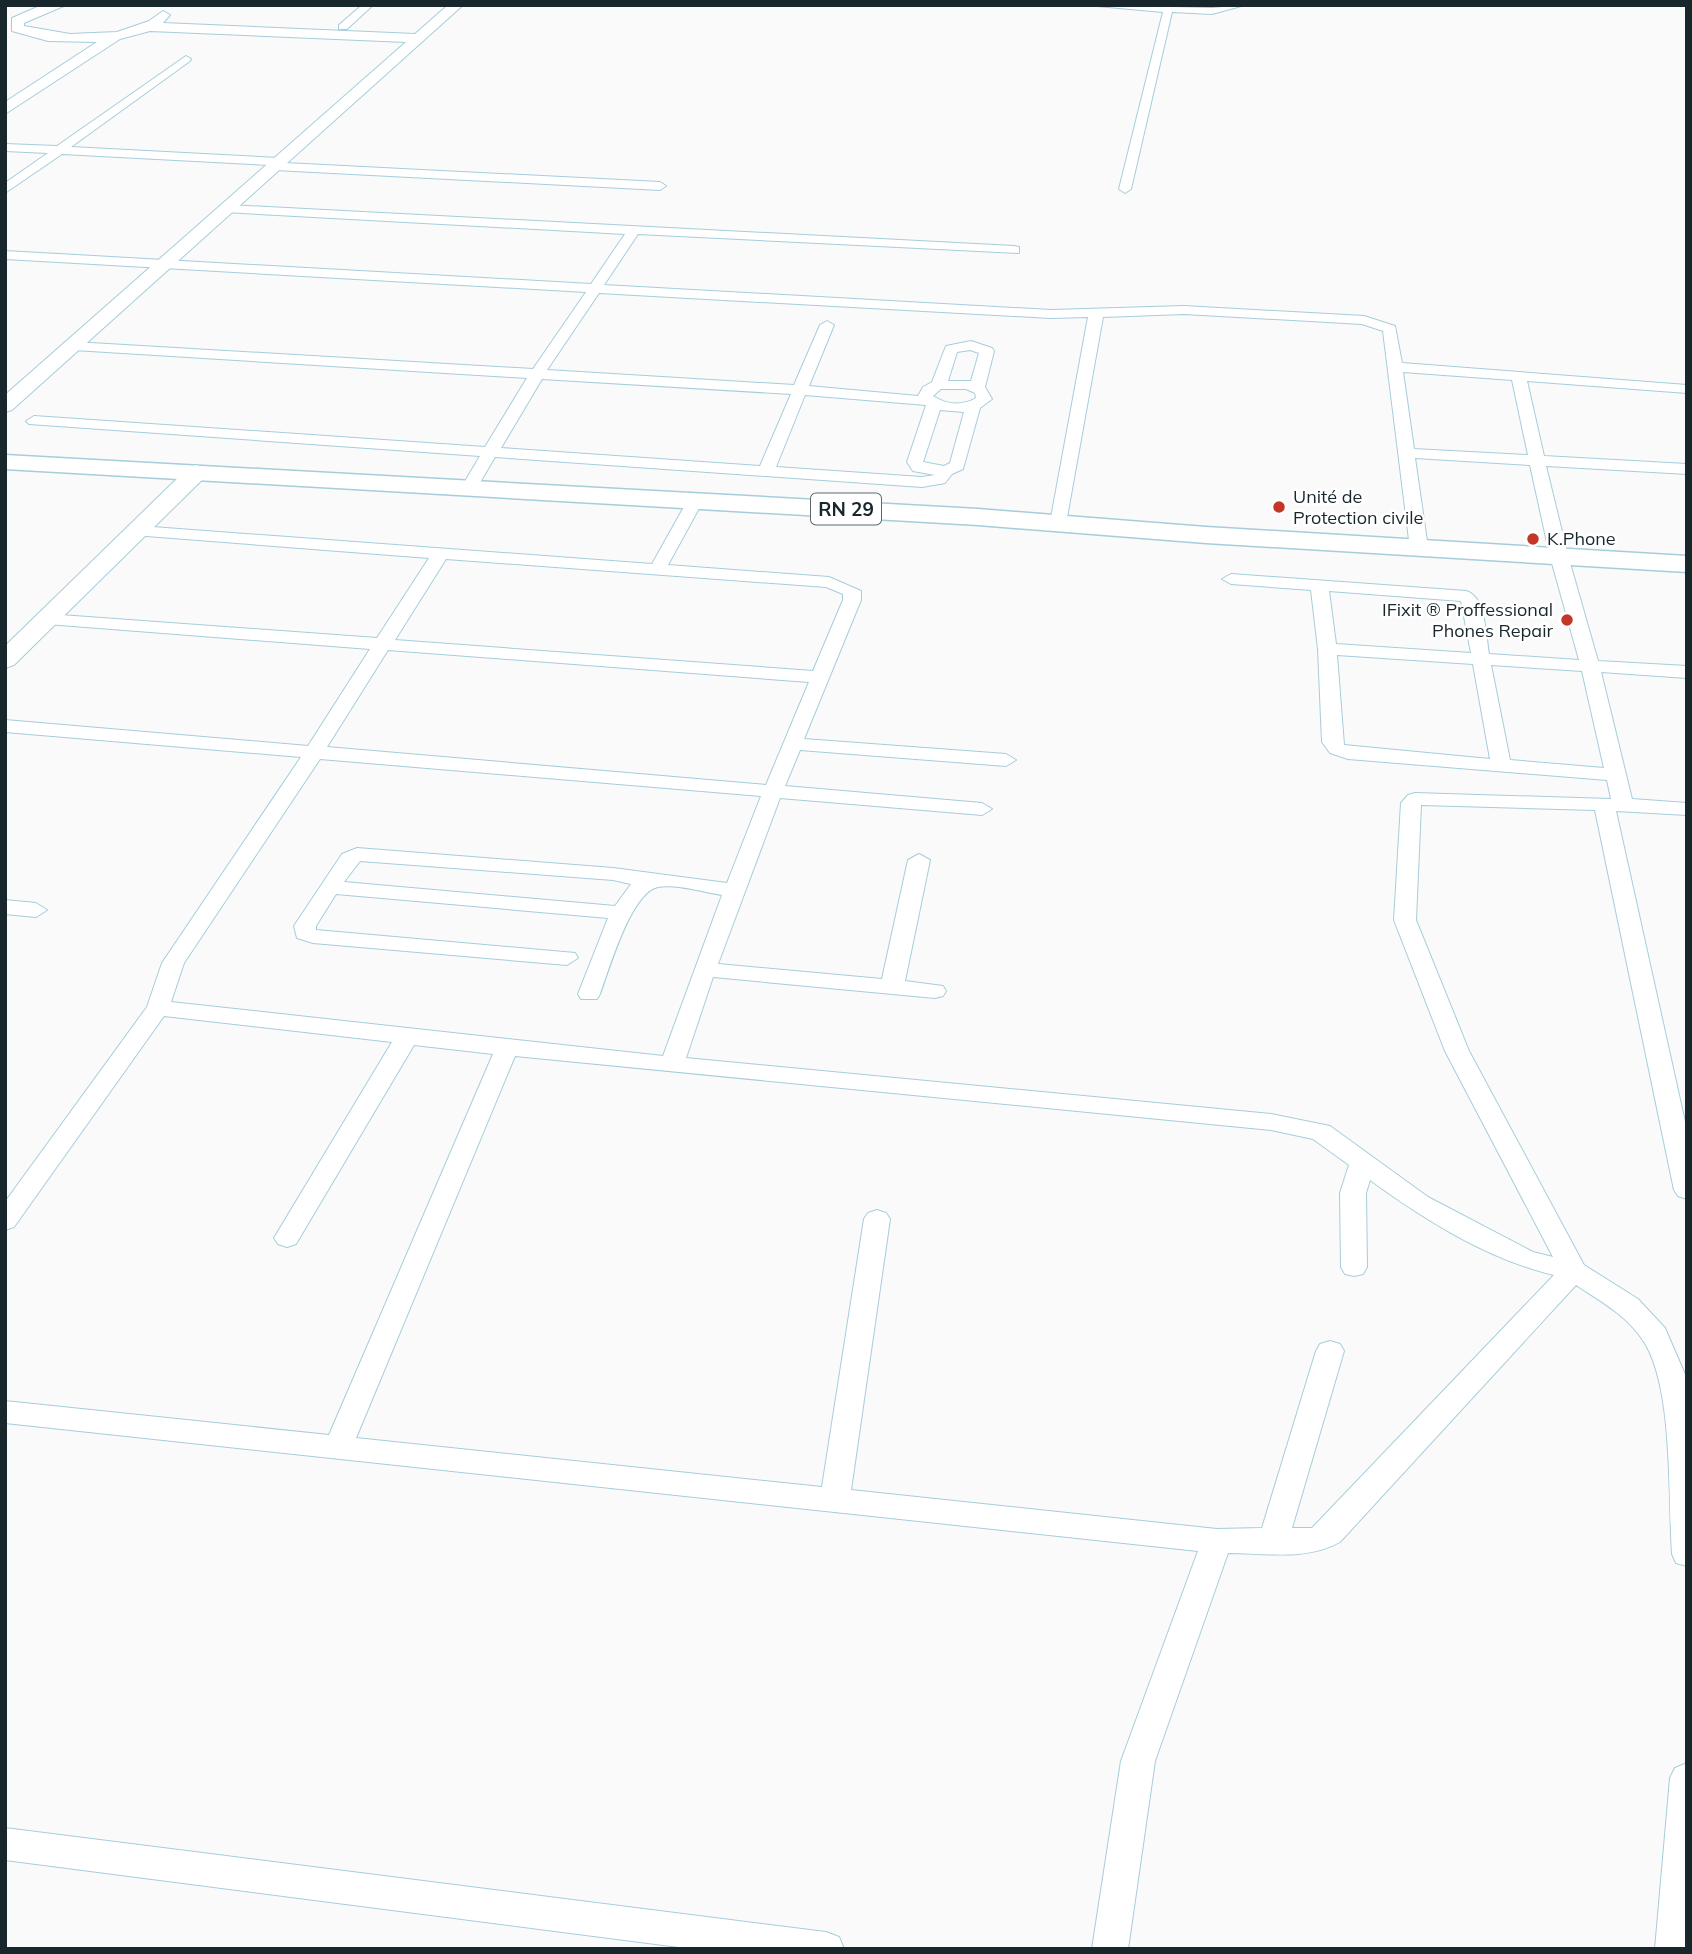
<svg xmlns="http://www.w3.org/2000/svg" width="1692" height="1954" viewBox="0 0 1692 1954" font-family="Mulish,sans-serif">
	<style>
		.lines { fill: none; stroke-linecap: round; stroke-linejoin: round }
		.street-casing { stroke: #a6cddb; stroke-width: 2 }
		.secondary-casing { stroke: #a6cddb; stroke-width: 2 }
		.primary-casing { stroke: #a6cddb; stroke-width: 3 }
		.street { fill: #fff; fill-rule: evenodd }
		.secondary { fill: #fff; fill-rule: evenodd }
		.primary { fill: #fff; fill-rule: evenodd }
		.poi-dot { fill: #c43728; stroke: #fff; stroke-width: 2.5 }
		.labels { text-anchor: middle; stroke-width: 5; stroke-linejoin: round; paint-order: stroke }
		.far-poi-label { font-size: 18px; fill: #17272c; stroke: #fff; text-anchor: start }
		.shield { fill: #fff; stroke: #5d686b; stroke-width: 2 }
		.shield-label { font-size: 19px; font-weight: bold; fill: #17272c }
	</style>
	<rect width="100%" height="100%" fill="#fafafa"/>
	<g class="lines">
		<!-- street casing -->
		<g class="street-casing">
			<g id="street">
				<polygon points="362,5 373,5 347,29 339,29 339,25"/>
				<polygon points="1086,5 1212,8 1245,5 1212,14 1172,12 1131,189 1125,193 1119,189 1163,12"/>
				<polygon points="186,56 191,59 190,61 71,147 280,158 285,163 660,182 666,186 660,190 275,170 270,165 62,154 5,193 5,183 48,153 5,151 5,144 57,146"/>
				<path d="M228,205l786,41 5,1v6l-381,-19 -34,51 447,25 133,-4 180,10 31,10 7,37 285,22v8l-160,-12 17,75 143,8v10l-141,-8 22,90 30,105 89,5v12l-86,-6 31,127 55,4v12l-71,-4 71,320v68l-9,-3 -4,-6 -79,-380 -174,-5 -5,115 53,131 115,214 54,34 27,29 22,51v187l-11,-3 -4,-9c-4,-57 2,-170 -30,-215 -16,-24 -42,-38 -66,-54l-236,257c-33,19 -76,11 -112,11l-73,208 -27,188h-36l29,-188 77,-210 -1193,-128v-22l324,34 164,-381 -79,-9 -118,199 -9,3 -9,-3 -4,-6 118,-196 -228,-26 -150,211 -9,3v-28l142,-195 15,-44 139,-206 -296,-25v-12l303,26 62,-97 -323,-25 -9,-5 9,-5 330,24 52,-80 -296,-23 -2,-4 8,-5 513,38 37,-66h12l2,3 -35,64 161,12 32,14v9l-57,139 202,15 10,6 -10,6 -206,-16 -15,36 197,17 10,6 -10,6 -202,-17 -62,166 164,15 26,-119 11,-6 11,6 -25,121 38,5 3,5 -3,5 -8,2 -222,-21 -27,81 585,56 59,12 98,71 105,55 20,5 -108,-206 -51,-131 7,-117 7,-8 7,-2 196,6 -4,-19 -259,-21 -18,-6 -8,-11 -4,-93 -7,-59 -80,-6 -9,-5 9,-5 235,17c20,5 20,46 23,63l90,6 -29,-104 -20,-91 -115,-7 13,90 -9,5 -9,-5 -27,-217 -21,-7 -178,-10 -81,3 -37,206 -8,5 -8,-5 38,-206 -37,1 -452,-25 -52,77 247,15 26,-60 7,-4 7,4 -25,61 109,10 5,-9 9,-5 14,-36 25,-5 21,7 2,3 -9,36 7,12 -12,9 -17,61 -11,5 -7,9 -23,4 -427,-30 -20,34 -6,2 -8,-5 19,-32 -451,-32 -3,-3 8,-5 451,31 42,-69 -453,-28 -7,-4 7,-4 459,27 53,-77 -581,-33v-8l586,33 34,-50 -401,-22v-6zM970,350l9,3 -8,28h-23l9,-29zM1403,372l109,8 16,75 -114,-6zM542,379l249,15 -31,72 -259,-18zM941,389h25l9,4 1,5c-14,8 -29,7 -43,-2zM805,395l121,10 -19,57 6,9 22,4 -13,2 -146,-10zM940,410l24,2 -14,51 -6,3 -21,-4zM446,559l380,28 17,7v6l-30,71 -418,-31zM1329,591l132,10 10,52 -135,-9zM388,650l421,32 -43,103 -439,-38zM1337,655l136,9 17,95 -146,-14zM1491,665l91,6 22,97 -94,-8zM320,759l441,37 -34,87 -114,-15 -256,-20 -15,6 -48,72 3,12 16,5 254,22 11,-7 -3,-5 -259,-23v-4l20,-32 272,24 -30,76 3,5h16l3,-5c9,-24 31,-102 58,-107 20,-3 44,5 64,8l-59,161 -492,-54 13,-39zM360,861l253,19 18,4 -16,22 -271,-24zM515,1056l756,74 42,9 36,26 -9,28 1,74 4,7 9,2 9,-2 4,-7 -1,-74 4,-13c55,40 117,79 184,95l-242,253h-20l52,-177 -4,-7 -10,-3 -10,3 -4,7 -54,177 -45,1 -366,-39 39,-271 -4,-6 -9,-3 -9,3 -4,6 -42,268 -466,-49z"/>
				<polygon points="5,900 36,903 47,910 36,917 5,914"/>
				<polygon points="1687,1763 1687,1949 1655,1949 1670,1778 1675,1768"/>
				<polygon points="5,1828 826,1932 839,1937 844,1949 694,1949 5,1860"/>
			</g>
		</g>
		<!-- secondary casing -->
		<g class="secondary-casing">
			<g id="secondary">
				<polygon points="42,5 66,5 24,23 24,26 70,34 117,32 149,21 163,11 170,15 163,23 415,34 448,5 463,5 12,410 5,412 5,395 406,42 150,31 120,39 5,114 5,102 97,42 48,41 12,31 12,18"/>
				<polygon points="197,465 208,472 205,477 14,665 5,668 5,646 189,467"/>
			</g>
		</g>
		<!-- primary casing -->
		<g class="primary-casing">
			<polygon id="primary" points="5,455 978,509 1206,527 1687,556 1687,572 1206,543 978,525 5,469"/>
		</g>
		<!-- street -->
		<use href="#street" class="street"/>
		<!-- secondary -->
		<use href="#secondary" class="secondary"/>
		<!-- primary -->
		<use href="#primary" class="primary"/>
	</g>
	<!-- markers -->
	<g class="poi-dot">
		<circle cx="1279" cy="507" r="7"/>
		<circle cx="1533" cy="539" r="7"/>
		<circle cx="1567" cy="620" r="7"/>
	</g>
	<g class="labels">
		<!-- far-poi labels -->
		<g class="far-poi-label">
			<text x="1293" y="503">Unité de<tspan x="1293" dy="21">Protection civile</tspan></text>
			<text x="1547" y="545">K.Phone</text>
			<text x="1553" y="616" text-anchor="end">IFixit ® Proffessional<tspan x="1553" dy="21">Phones Repair</tspan></text>
		</g>
		<!-- shield labels -->
		<rect class="shield" x="811" y="493.5" width="70" height="31" rx="5"/>
		<g class="shield-label">
			<text x="846" y="516">RN 29</text>
		</g>
	</g>
	<!-- border -->
	<rect width="1692" height="1954" fill="none" stroke="#17272c" stroke-width="14"/>
</svg>
